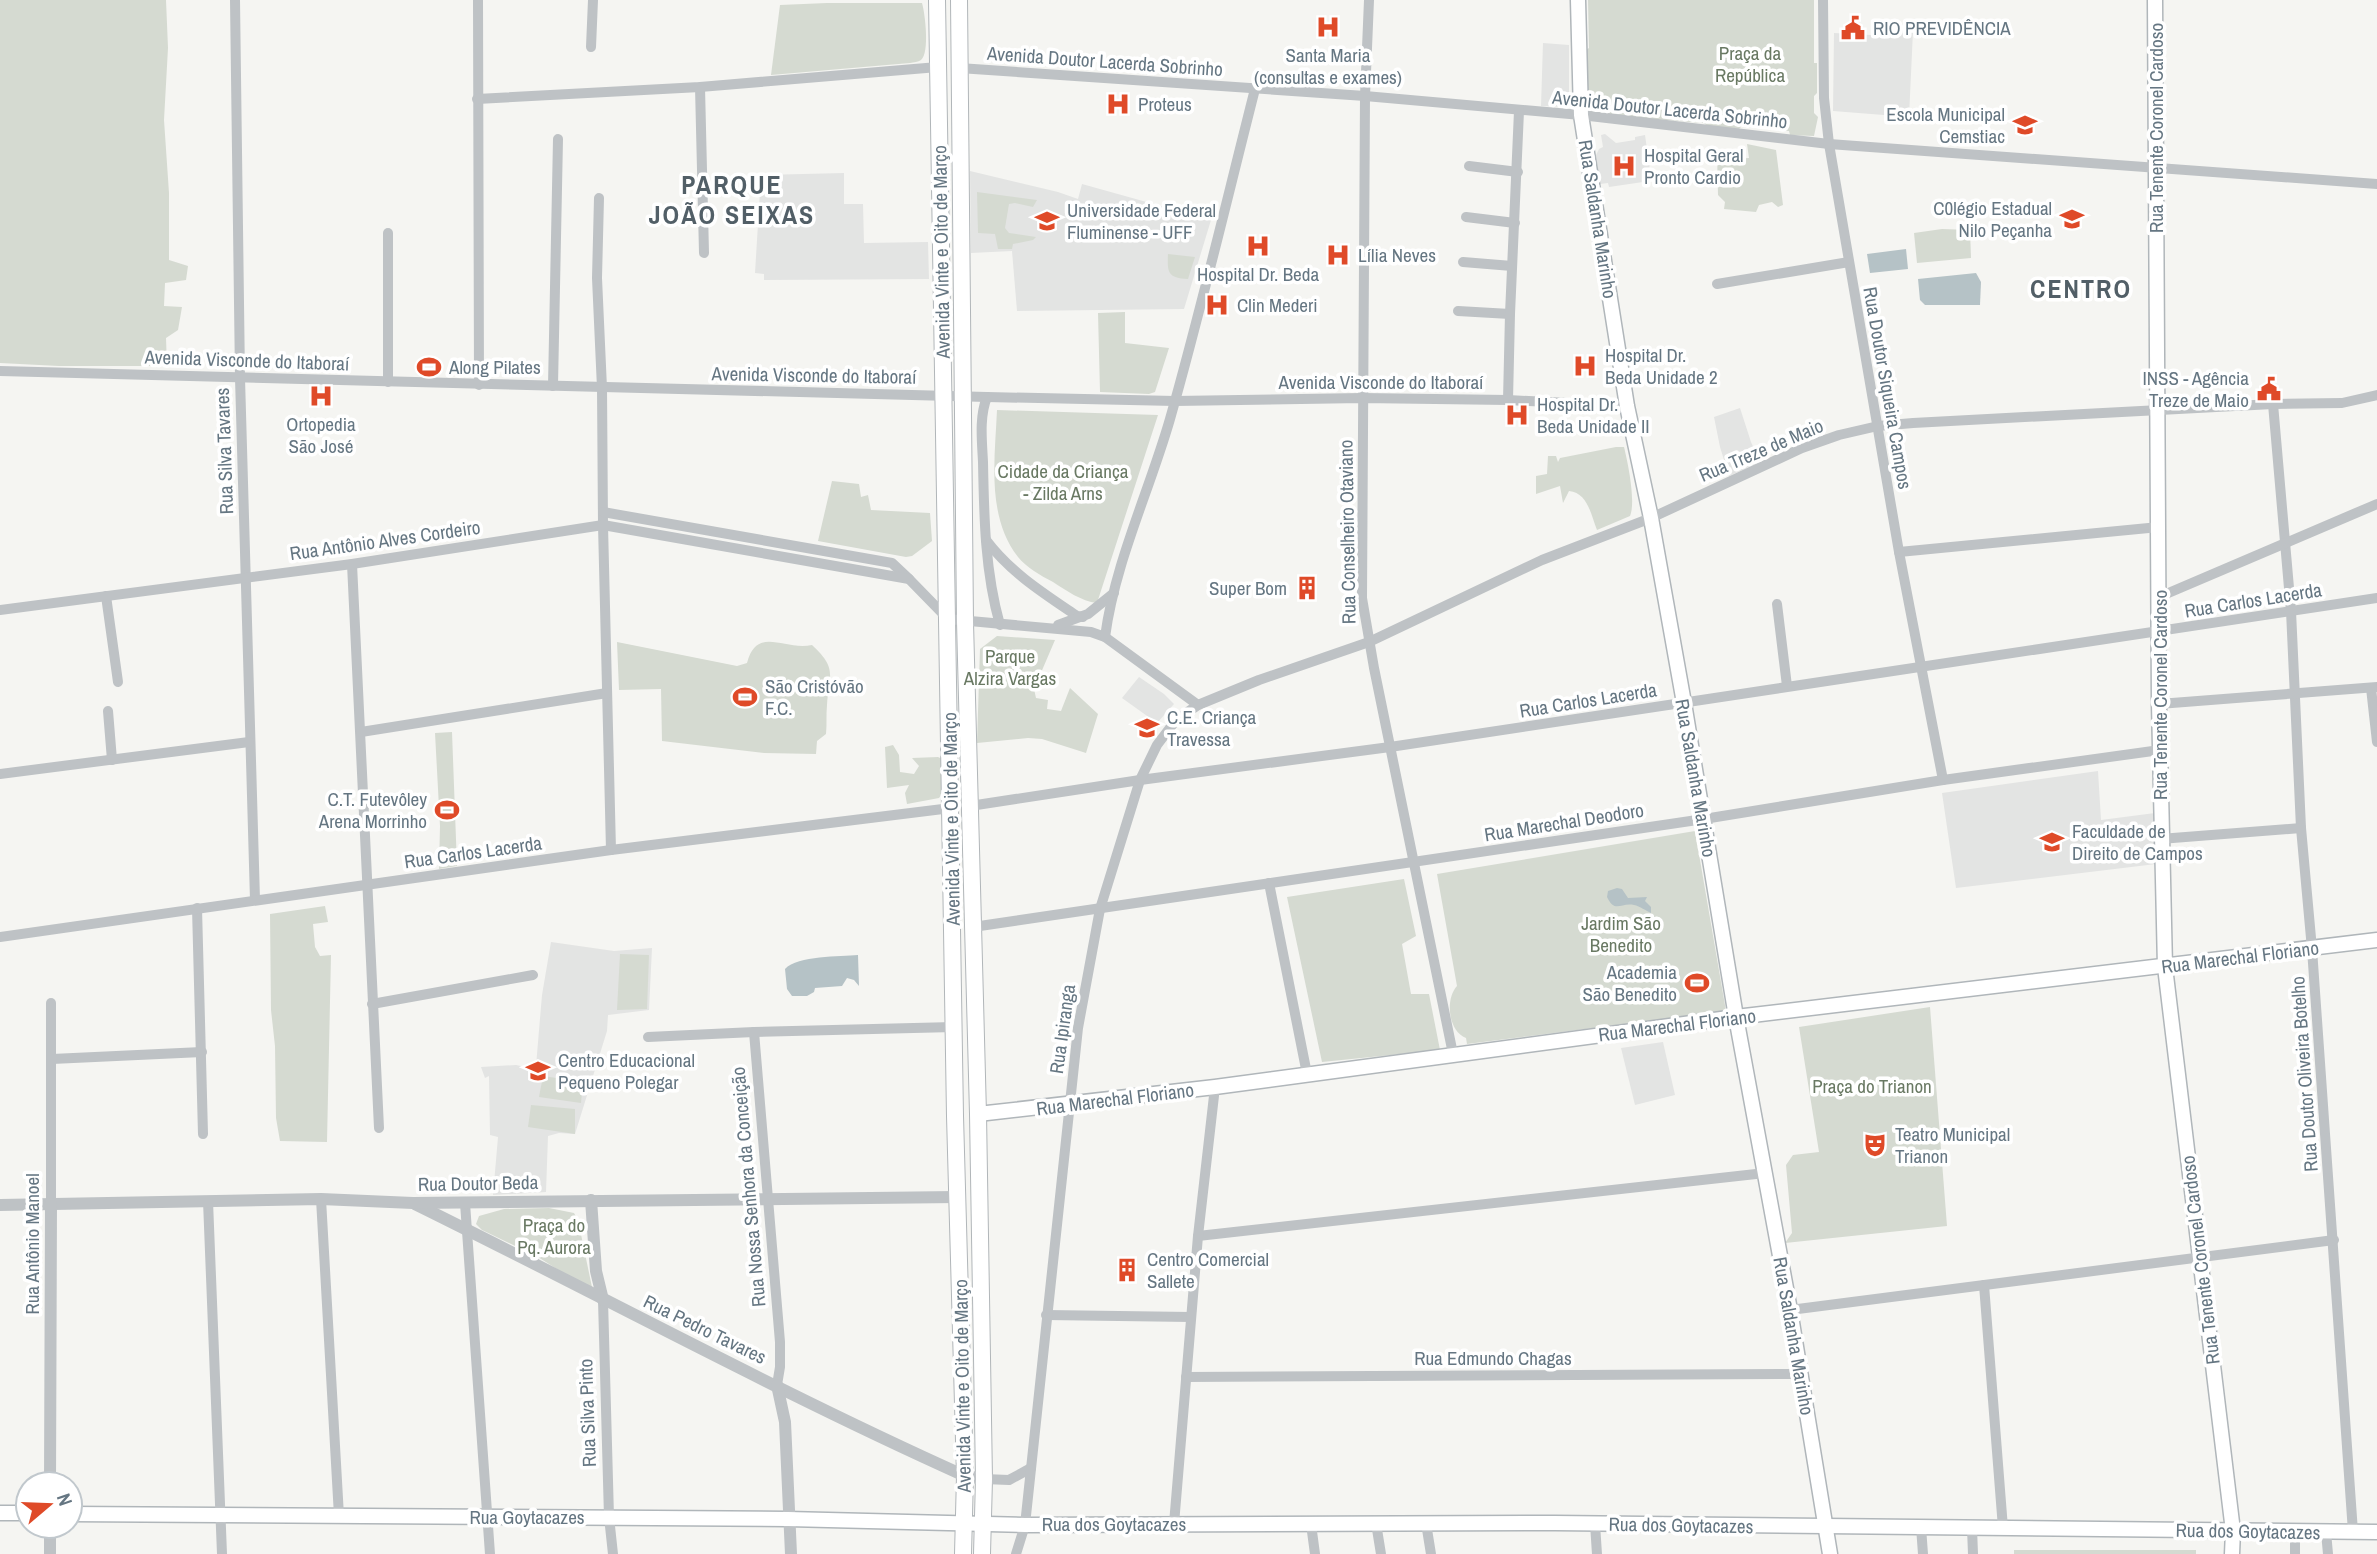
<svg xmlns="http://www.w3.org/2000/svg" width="2377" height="1554" viewBox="0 0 2377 1554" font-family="'Archivo Narrow',sans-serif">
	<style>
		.built { fill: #e3e4e3 }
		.green { fill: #d5dad1 }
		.water { fill: #b5c2c6 }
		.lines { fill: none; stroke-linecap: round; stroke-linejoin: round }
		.secondary-casing { stroke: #b0b6ba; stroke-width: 17 }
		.primary-casing { stroke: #b1b6b9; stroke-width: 18 }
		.minor { stroke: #bec2c5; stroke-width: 10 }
		.tertiary { stroke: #bec2c5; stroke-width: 12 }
		.secondary { stroke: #fff; stroke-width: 14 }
		.primary { stroke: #fff; stroke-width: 16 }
		.labels { text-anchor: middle; stroke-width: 7; stroke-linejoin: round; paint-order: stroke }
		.poi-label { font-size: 19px; fill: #657682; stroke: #fff; text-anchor: start }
		.park-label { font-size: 19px; fill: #697963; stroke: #fff }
		.street-label { font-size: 19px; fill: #657682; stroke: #fff }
		.district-label { font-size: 26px; font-weight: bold; letter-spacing: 2px; fill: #525f67; stroke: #fff }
	</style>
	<rect width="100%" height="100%" fill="#f5f5f2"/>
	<!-- built -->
	<g class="built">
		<polygon points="1872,22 1908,24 1908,31 1913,31 1909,117 1833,111 1834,33 1871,35"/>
		<polygon points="1543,43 1569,45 1569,107 1541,106"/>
		<polygon points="1605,134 1616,143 1635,140 1635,137 1645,135 1651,178 1643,179 1643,182 1609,187 1608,183 1600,184 1596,155 1599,149 1603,147 1601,135"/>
		<polygon points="970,171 1058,192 1078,199 1082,184 1211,220 1184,309 1017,311 1012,251 971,253"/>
		<polygon points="844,173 844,204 863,204 864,243 928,242 929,279 764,280 764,274 755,273 761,175"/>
		<polygon points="1740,408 1751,442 1760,462 1729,476 1720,447 1714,417"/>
		<polygon points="1139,677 1164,694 1174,704 1157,723 1122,698"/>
		<polygon points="2098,771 2101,820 2155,813 2156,864 1956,888 1942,793"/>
		<polygon points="551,942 614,951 652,948 649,1010 608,1015 607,1031 575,1134 559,1133 548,1136 546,1192 493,1195 498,1137 490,1135 489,1076 485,1078 481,1067 516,1065 530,1068 536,1066 542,995"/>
		<polygon points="1663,1042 1675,1095 1635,1105 1621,1048"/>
	</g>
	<!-- green -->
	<g class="green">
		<polygon points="0,0 166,0 168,48 164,120 169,193 169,260 188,266 186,280 165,283 164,306 182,307 178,330 166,338 167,366 59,366 0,363"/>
		<polygon points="1588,0 1814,0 1814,63 1817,63 1817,93 1814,96 1814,113 1818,117 1814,136 1790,135 1789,131 1741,127 1739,129 1707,126 1704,123 1589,114 1585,57 1586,50 1589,48"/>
		<path d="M827,3h95c3,10 8,50 -1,57 -3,2 -7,2 -11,3l-139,12 9,-70z"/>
		<polygon points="1747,144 1776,150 1783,205 1778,207 1772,202 1759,205 1756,212 1724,209 1725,202 1718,195 1717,151 1723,151 1730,159 1749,158"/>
		<polygon points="977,192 1037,200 1033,207 1015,203 1009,204 1005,228 1009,233 1036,237 1033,240 1013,244 1012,249 998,249 995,234 978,233"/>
		<polygon points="1942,229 1970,230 1971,258 1917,263 1914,233"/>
		<path d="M1168,254l27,3 -7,22c-20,-1 -21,-6 -20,-25z"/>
		<polygon points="1125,312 1125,343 1169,348 1155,392 1149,394 1100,392 1098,313"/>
		<path d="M997,410l161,5 -61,188c-16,-2 -30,-12 -44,-21 -12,-6 -27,-15 -35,-25 -32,-41 -23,-99 -21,-147z"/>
		<path d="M1616,447h8c4,16 12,55 6,69l-33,14c-6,-15 -9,-37 -28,-39l-6,12 -3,-17 -24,8v-18l11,-2 1,-18h8l2,6 2,-4z"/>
		<polygon points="832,481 859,484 861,497 868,495 871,510 930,513 932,541 912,556 906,557 818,541"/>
		<polygon points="997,636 1055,640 1034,689 1036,698 1048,700 1047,709 1061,711 1070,688 1098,714 1086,753 1042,739 1028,738 977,743 980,649"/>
		<path d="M617,642l120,24 10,-3c10,-38 37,-12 65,-18 26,24 17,30 15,60 -1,10 0,19 -1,29l-9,7 -1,13 -52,-1 -102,-12 -1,-52 -42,1z"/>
		<polygon points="452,732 457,866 439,869 440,826 435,733"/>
		<polygon points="893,745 899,755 900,772 914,774 919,766 912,758 938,757 942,759 942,794 939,798 907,804 905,793 909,785 887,788 885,747"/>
		<path d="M1695,831l31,180 -259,33 -1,-6c-18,-7 -21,-39 -9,-52l-20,-112z"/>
		<polygon points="1404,879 1416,936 1402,944 1411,994 1429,994 1440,1050 1322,1062 1287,897"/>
		<polygon points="325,906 328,922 313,924 315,947 320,956 331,955 327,1142 280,1141 276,1118 275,1046 271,1010 270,914"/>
		<polygon points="620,954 649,955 647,1009 617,1010"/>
		<polygon points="1930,1007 1947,1226 1785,1243 1792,1233 1786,1165 1793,1155 1819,1152 1799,1027"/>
		<polygon points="543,1076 583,1082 581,1103 539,1097"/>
		<polygon points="531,1105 575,1109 575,1134 528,1127"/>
		<polygon points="549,1208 574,1213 578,1220 593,1292 538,1257 482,1230 476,1224 479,1216 504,1209"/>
		<rect x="2014" y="1550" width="182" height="4"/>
	</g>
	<!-- water -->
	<g class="water">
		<polygon points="1906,249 1908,269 1870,273 1867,254"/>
		<polygon points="1976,273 1981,282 1980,305 1925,305 1920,300 1918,279"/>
		<path d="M1617,888l5,1 6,9 19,-1 -2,4 6,6v6c-5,-2 -11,-7 -17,-8 -13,-3 -19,9 -27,-8l1,-6z"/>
		<path d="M858,955l1,31 -5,-6 -7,-2 -5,8 -27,2 -1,4 -7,4h-15l-5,-7 -2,-20c13,-14 55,-12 73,-14z"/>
	</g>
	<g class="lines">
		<!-- secondary casing -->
		<g class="secondary-casing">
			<g id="secondary">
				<polyline points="1578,0 1581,115 1627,406 1651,518 1684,703 1736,1017 1790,1310 1830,1554"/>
				<polyline points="2155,0 2159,704 2165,967 2233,1531 2232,1554"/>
				<polyline points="978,1114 1215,1087 1736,1017 2377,940"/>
				<polyline points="0,1513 28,1513"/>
				<polyline points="70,1514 788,1519 1025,1525 1555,1523 2377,1532"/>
			</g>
		</g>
		<!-- primary casing -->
		<g class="primary-casing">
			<g id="primary">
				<polyline points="937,0 955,1116 965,1476 963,1554"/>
				<polyline points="959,0 965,622 978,1114 984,1479 982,1554"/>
			</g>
		</g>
		<!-- minor -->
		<g class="minor">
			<polyline points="235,0 240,378 255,900"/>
			<polyline points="478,0 479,385"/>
			<polyline points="1369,0 1365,96 1362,598 1374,668 1453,1054"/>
			<polyline points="1823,0 1824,98 1829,144 1899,552 1943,780"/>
			<polyline points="591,47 593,0"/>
			<polyline points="959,68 1365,96 1581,115 1829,144 2377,184"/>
			<polyline points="700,87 704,253"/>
			<polyline points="477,99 700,87 938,67"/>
			<polyline points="1469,166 1518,172"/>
			<polyline points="599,198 597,278 602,388 603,525 611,850"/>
			<polyline points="1466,217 1515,223"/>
			<polyline points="1463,262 1512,266"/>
			<polyline points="1717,284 1849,262"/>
			<polyline points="1458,311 1510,314"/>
			<polyline points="0,371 987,397 1175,401 1362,398 1508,400 1627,406"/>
			<polyline points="388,382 388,233"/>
			<polyline points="553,386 558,139"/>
			<path d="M987,397c-8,20 -5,44 -4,65 1,55 2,110 17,163"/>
			<polyline points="1508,400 1510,314 1519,111"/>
			<polyline points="2273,404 2291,611 2301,828 2312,949 2353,1532"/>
			<polyline points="603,512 892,563 909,579"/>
			<path d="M986,540c25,33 57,53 91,76l6,1"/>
			<polyline points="1899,552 2159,527"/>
			<polyline points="352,564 379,1128"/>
			<polyline points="106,596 118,682"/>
			<polyline points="2159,597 2377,504"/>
			<polyline points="1777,604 1787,686"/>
			<polyline points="0,610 352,564 603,525 909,579 948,619 1091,632 1105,637 1198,705"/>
			<polyline points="1058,625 1088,614 1114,593"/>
			<path d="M1105,637c10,-75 44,-145 65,-218 31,-109 57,-220 85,-330"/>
			<polyline points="2371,688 2377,742"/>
			<polyline points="2159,704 2377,687"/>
			<polyline points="108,711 112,760"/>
			<polyline points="361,732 607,693"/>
			<polyline points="0,774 249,742"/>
			<polyline points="970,806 1140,780 1390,747 2377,598"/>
			<polyline points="2160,839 2301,828"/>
			<polyline points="1269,883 1307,1074"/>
			<polyline points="197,908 203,1134"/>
			<polyline points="973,927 1704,819 1943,780 2160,750"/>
			<polyline points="0,937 611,850 951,808"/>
			<polyline points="372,1004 533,975"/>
			<polyline points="754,1032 780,1342 780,1367 777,1385"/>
			<polyline points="648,1037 754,1032 954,1027"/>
			<polyline points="52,1059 202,1052"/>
			<polyline points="321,1199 339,1516"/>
			<polyline points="208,1201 222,1554"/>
			<polyline points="465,1203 490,1554"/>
			<polyline points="51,1204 51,1003"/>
			<polyline points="1198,1236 1765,1173"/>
			<polyline points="1984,1285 2003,1528"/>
			<polyline points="603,1300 609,1517 613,1554"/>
			<polyline points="1790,1310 2334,1240"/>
			<polyline points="1046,1315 1191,1317"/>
			<polyline points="1186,1377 1801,1374"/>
			<polyline points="984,1479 1009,1480 1031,1468"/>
			<polyline points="1376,1523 1381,1554"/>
			<polyline points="1426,1523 1431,1554"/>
			<polyline points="1174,1524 1198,1236 1215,1087"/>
			<polyline points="1311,1524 1315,1554"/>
			<polyline points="1595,1524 1597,1554"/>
			<polyline points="1921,1527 1923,1554"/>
			<polyline points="1972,1528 1973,1554"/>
			<polyline points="2295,1531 2295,1554"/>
			<polyline points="2326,1532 2328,1554"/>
			<polyline points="1016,1554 1025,1525 1078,1028 1100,909 1140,780 1157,745 1176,720 1198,705 1259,680 1369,642 1542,560 1651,518 1802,448 1839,435 1878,426 1913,423 2273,404 2342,403 2377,395"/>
		</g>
		<!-- tertiary -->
		<g class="tertiary">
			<polyline points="591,1200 596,1271 603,1300"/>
			<path d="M415,1204c183,90 363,188 550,272l19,3"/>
			<polyline points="0,1205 321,1199 413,1203 957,1197"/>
			<polyline points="777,1385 785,1422 791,1554"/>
			<polyline points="50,1484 51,1204"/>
			<polyline points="50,1554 50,1526"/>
		</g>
		<!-- secondary -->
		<use href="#secondary" class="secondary"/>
		<!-- primary -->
		<use href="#primary" class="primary"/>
	</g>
	<!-- icons -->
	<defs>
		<g id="hospital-bare" transform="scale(1.89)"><path d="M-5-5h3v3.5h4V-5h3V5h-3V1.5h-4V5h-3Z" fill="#df4a28" stroke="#fff" stroke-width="2.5" paint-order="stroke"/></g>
		<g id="civic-bare" transform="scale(1.89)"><path d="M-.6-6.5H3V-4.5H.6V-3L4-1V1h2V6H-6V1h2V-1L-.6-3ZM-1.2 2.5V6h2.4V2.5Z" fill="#df4a28" stroke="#fff" stroke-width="2.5" paint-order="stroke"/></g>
		<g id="school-bare" transform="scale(1.89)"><path d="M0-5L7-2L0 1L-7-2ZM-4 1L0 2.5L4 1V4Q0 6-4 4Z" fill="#df4a28" stroke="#fff" stroke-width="2.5" paint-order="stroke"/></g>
		<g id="university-bare" transform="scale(1.89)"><path d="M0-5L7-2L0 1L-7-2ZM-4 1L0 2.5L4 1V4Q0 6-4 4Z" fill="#df4a28" stroke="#fff" stroke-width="2.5" paint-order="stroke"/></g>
		<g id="stadium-bare" transform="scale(1.89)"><path d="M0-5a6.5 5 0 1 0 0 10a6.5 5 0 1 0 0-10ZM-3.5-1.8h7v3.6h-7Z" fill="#df4a28" stroke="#fff" stroke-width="2.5" paint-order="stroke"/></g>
		<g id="building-bare" transform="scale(1.89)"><path d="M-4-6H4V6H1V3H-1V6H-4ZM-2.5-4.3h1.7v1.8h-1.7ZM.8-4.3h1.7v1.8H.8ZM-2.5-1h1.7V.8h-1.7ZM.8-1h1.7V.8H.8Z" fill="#df4a28" stroke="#fff" stroke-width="2.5" paint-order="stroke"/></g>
		<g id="theatre-bare" transform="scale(1.89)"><path d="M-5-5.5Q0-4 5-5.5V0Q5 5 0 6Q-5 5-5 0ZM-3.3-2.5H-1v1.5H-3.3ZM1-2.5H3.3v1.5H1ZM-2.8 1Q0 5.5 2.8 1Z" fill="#df4a28" stroke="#fff" stroke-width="2.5" paint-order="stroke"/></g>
	</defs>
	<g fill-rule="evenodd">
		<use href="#hospital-bare" x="1328" y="27"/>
		<use href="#civic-bare" x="1853" y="28"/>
		<use href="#hospital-bare" x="1118" y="104"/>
		<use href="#school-bare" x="2025" y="125"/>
		<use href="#hospital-bare" x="1624" y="166"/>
		<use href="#school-bare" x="2072" y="219"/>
		<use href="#university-bare" x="1047" y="221"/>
		<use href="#hospital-bare" x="1258" y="246"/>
		<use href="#hospital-bare" x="1338" y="255"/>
		<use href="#hospital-bare" x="1217" y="305"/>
		<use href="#hospital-bare" x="1585" y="366"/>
		<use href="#stadium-bare" x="429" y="367"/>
		<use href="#civic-bare" x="2269" y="389"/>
		<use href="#hospital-bare" x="321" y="396"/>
		<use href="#hospital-bare" x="1517" y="415"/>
		<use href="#building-bare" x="1307" y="588"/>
		<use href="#stadium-bare" x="745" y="697"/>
		<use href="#school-bare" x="1147" y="728"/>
		<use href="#stadium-bare" x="447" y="810"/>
		<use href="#university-bare" x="2052" y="842"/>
		<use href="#stadium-bare" x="1697" y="983"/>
		<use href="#school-bare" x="538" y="1071"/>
		<use href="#theatre-bare" x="1875" y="1145"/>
		<use href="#building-bare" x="1127" y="1270"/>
	</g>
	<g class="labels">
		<!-- poi labels -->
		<g class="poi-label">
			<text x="1873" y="35">RIO PREVIDÊNCIA</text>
			<text x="1328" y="62" text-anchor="middle">Santa Maria<tspan x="1328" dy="22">(consultas e exames)</tspan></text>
			<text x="1138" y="111">Proteus</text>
			<text x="2005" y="121" text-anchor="end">Escola Municipal<tspan x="2005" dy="22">Cemstiac</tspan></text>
			<text x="1644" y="162">Hospital Geral<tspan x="1644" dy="22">Pronto Cardio</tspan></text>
			<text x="2052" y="215" text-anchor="end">C0légio Estadual<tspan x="2052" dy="22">Nilo Peçanha</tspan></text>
			<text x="1067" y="217">Universidade Federal<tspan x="1067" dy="22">Fluminense - UFF</tspan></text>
			<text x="1358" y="262">Lília Neves</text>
			<text x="1258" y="281" text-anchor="middle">Hospital Dr. Beda</text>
			<text x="1237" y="312">Clin Mederi</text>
			<text x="1605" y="362">Hospital Dr.<tspan x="1605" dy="22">Beda Unidade 2</tspan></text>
			<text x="449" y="374">Along Pilates</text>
			<text x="2249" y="385" text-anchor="end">INSS - Agência<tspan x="2249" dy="22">Treze de Maio</tspan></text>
			<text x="1537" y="411">Hospital Dr.<tspan x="1537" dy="22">Beda Unidade II</tspan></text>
			<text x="321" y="431" text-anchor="middle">Ortopedia<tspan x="321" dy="22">São José</tspan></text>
			<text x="1287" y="595" text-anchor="end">Super Bom</text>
			<text x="765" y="693">São Cristóvão<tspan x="765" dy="22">F.C.</tspan></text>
			<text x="1167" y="724">C.E. Criança<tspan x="1167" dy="22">Travessa</tspan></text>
			<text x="427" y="806" text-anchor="end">C.T. Futevôley<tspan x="427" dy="22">Arena Morrinho</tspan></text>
			<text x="2072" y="838">Faculdade de<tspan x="2072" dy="22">Direito de Campos</tspan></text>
			<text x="1677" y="979" text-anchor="end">Academia<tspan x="1677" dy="22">São Benedito</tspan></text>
			<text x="558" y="1067">Centro Educacional<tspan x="558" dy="22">Pequeno Polegar</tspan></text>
			<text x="1895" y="1141">Teatro Municipal<tspan x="1895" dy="22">Trianon</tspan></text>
			<text x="1147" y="1266">Centro Comercial<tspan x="1147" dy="22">Sallete</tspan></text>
		</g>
		<!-- park labels -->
		<g class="park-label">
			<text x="1750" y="60">Praça da<tspan x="1750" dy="22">República</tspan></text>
			<text x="1063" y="478">Cidade da Criança<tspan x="1063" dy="22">- Zilda Arns</tspan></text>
			<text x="1010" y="663">Parque<tspan x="1010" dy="22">Alzira Vargas</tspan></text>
			<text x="1621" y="930">Jardim São<tspan x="1621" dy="22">Benedito</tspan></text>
			<text x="1872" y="1093">Praça do Trianon</text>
			<text x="554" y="1232">Praça do<tspan x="554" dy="22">Pq. Aurora</tspan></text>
		</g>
		<!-- street labels -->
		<g class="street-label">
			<text transform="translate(1105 61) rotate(4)" y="7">Avenida Doutor Lacerda Sobrinho</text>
			<text transform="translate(1670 109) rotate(6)" y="7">Avenida Doutor Lacerda Sobrinho</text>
			<text transform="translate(2156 128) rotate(-90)" y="7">Rua Tenente Coronel Cardoso</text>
			<text transform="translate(1598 219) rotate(81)" y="7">Rua Saldanha Marinho</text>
			<text transform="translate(941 252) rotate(-91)" y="7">Avenida Vinte e Oito de Março</text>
			<text transform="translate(247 360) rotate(2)" y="7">Avenida Visconde do Itaboraí</text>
			<text transform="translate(814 375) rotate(1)" y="7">Avenida Visconde do Itaboraí</text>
			<text x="1381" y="389">Avenida Visconde do Itaboraí</text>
			<text transform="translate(1888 388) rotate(80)" y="7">Rua Doutor Siqueira Campos</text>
			<text transform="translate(1761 450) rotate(-23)" y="7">Rua Treze de Maio</text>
			<text transform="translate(224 451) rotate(-92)" y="7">Rua Silva Tavares</text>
			<text transform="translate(1347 532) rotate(-91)" y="7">Rua Conselheiro Otaviano</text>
			<text transform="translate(385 540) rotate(-8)" y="7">Rua Antônio Alves Cordeiro</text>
			<text transform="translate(2253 600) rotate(-9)" y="7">Rua Carlos Lacerda</text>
			<text transform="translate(2160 695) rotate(-90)" y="7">Rua Tenente Coronel Cardoso</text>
			<text transform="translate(1588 700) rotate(-9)" y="7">Rua Carlos Lacerda</text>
			<text transform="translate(1696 778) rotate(80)" y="7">Rua Saldanha Marinho</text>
			<text transform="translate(951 819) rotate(-91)" y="7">Avenida Vinte e Oito de Março</text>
			<text transform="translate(1564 822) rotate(-9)" y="7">Rua Marechal Deodoro</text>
			<text transform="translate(473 852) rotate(-8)" y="7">Rua Carlos Lacerda</text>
			<text transform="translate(2240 957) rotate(-7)" y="7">Rua Marechal Floriano</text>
			<text transform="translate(1677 1025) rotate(-7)" y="7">Rua Marechal Floriano</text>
			<text transform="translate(1062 1029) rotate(-82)" y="7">Rua Ipiranga</text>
			<text transform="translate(2304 1074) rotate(-94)" y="7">Rua Doutor Oliveira Botelho</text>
			<text transform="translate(1115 1099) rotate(-7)" y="7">Rua Marechal Floriano</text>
			<text transform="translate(478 1183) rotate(-1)" y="7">Rua Doutor Beda</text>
			<text transform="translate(748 1187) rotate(-95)" y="7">Rua Nossa Senhora da Conceição</text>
			<text transform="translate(32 1244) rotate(-90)" y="7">Rua Antônio Manoel</text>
			<text transform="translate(2200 1260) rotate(-97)" y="7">Rua Tenente Coronel Cardoso</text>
			<text transform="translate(705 1329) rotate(26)" y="7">Rua Pedro Tavares</text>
			<text transform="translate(1794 1336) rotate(80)" y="7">Rua Saldanha Marinho</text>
			<text x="1493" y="1365">Rua Edmundo Chagas</text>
			<text transform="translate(962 1386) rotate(-91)" y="7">Avenida Vinte e Oito de Março</text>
			<text transform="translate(587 1413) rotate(-92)" y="7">Rua Silva Pinto</text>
			<text x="527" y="1524">Rua Goytacazes</text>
			<text x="1114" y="1531">Rua dos Goytacazes</text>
			<text transform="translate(1681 1525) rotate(1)" y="7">Rua dos Goytacazes</text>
			<text transform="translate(2248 1531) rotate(1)" y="7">Rua dos Goytacazes</text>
		</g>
		<!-- district labels -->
		<g class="district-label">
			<text x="732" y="194">PARQUE<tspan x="732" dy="30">JOÃO SEIXAS</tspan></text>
			<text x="2081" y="298">CENTRO</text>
		</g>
	</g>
	<!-- north arrow -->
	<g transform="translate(49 1505) rotate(71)"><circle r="33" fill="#ffffff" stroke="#c1c8cd" stroke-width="2"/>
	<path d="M0-5L12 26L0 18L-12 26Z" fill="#df4a28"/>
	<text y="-10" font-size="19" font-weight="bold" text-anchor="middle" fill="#657682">N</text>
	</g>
</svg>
